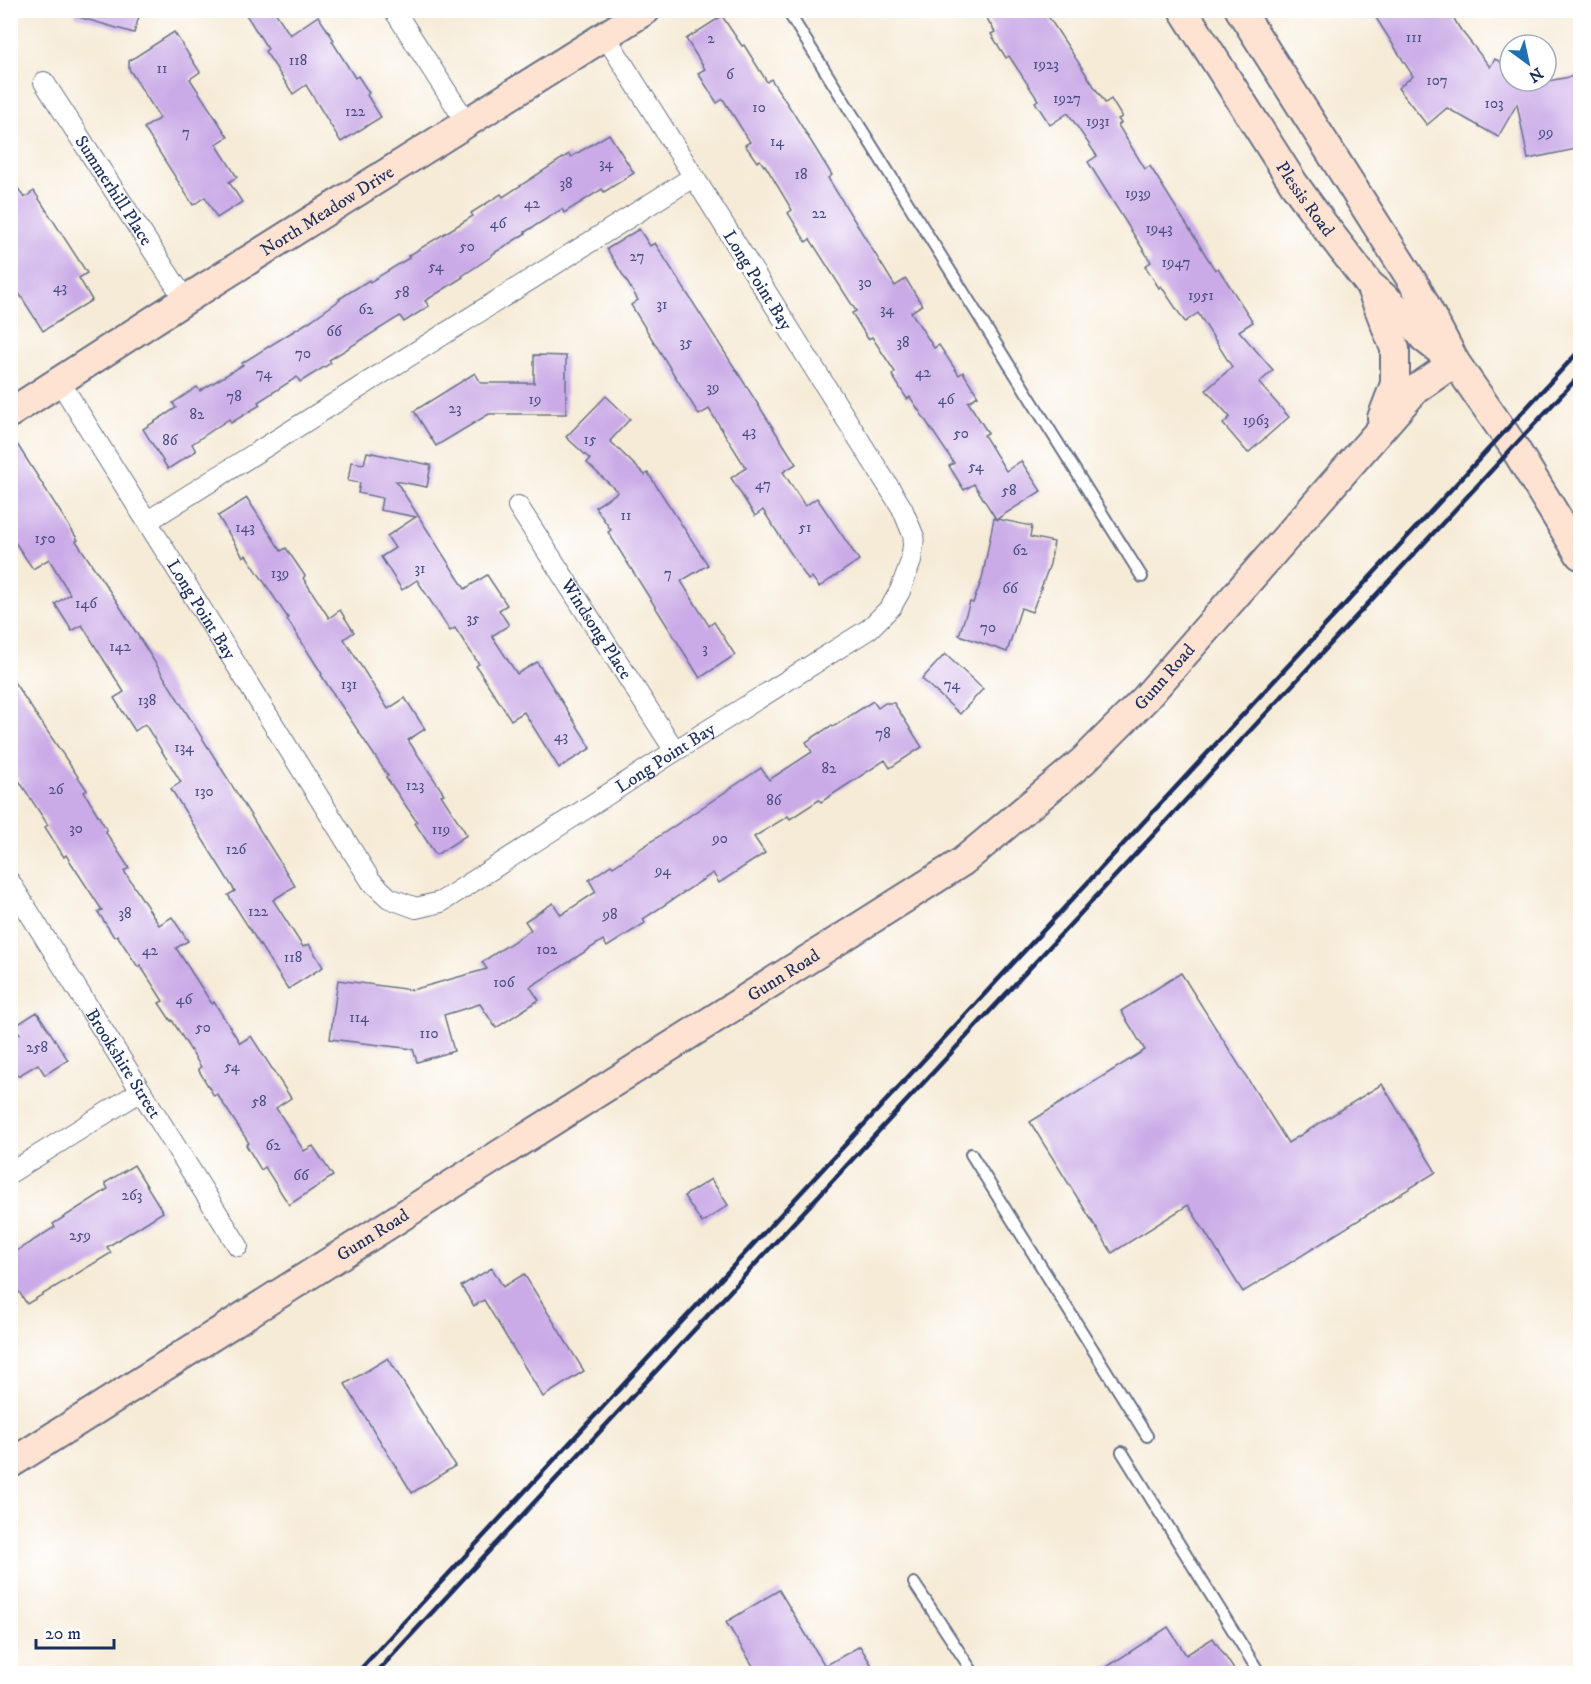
<svg xmlns="http://www.w3.org/2000/svg" width="1591" height="1684" viewBox="0 0 1591 1684" font-family="'IM FELL DW Pica',serif">
	<style>
		.building { fill: #caabe7 }
		.lines { fill: none; stroke-linecap: round; stroke-linejoin: round }
		.lane-casing { stroke: #687188; stroke-width: 14 }
		.street-casing { stroke: #687188; stroke-width: 22 }
		.secondary-casing { stroke: #687188; stroke-width: 32 }
		.lane { stroke: #fff; stroke-width: 10 }
		.street { stroke: #fff; stroke-width: 20 }
		.secondary { stroke: #fee3d2; stroke-width: 28 }
		.rail { stroke: #1b2f5e; stroke-width: 4.5 }
		.labels { text-anchor: middle; stroke-width: 6; stroke-linejoin: round; paint-order: stroke }
		.number-label { font-size: 15px; fill: #474e80 }
		.street-label { font-size: 18px; fill: #1b2f5e; stroke: #fff }
	</style>
	<rect width="100%" height="100%" fill="#fff"/>
	<filter id="ink" filterUnits="userSpaceOnUse"><feTurbulence type="fractalNoise" baseFrequency=".0167" numOctaves="2"/><feDisplacementMap in="SourceGraphic" scale="12" xChannelSelector="R" yChannelSelector="G"/><feConvolveMatrix kernelMatrix="1 2 1 2 8 2 1 2 1" color-interpolation-filters="sRGB"/></filter>
	<filter id="wash" filterUnits="userSpaceOnUse"><feTurbulence type="fractalNoise" baseFrequency=".008" numOctaves="4" result="noise"/><feDisplacementMap in="SourceGraphic" scale="24" xChannelSelector="R" yChannelSelector="G"/><feGaussianBlur stdDeviation="1.35" result="paint"/><feColorMatrix in="noise" values="0 0 0 0 0 0 0 0 0 0 0 0 0 0 0 0 0 1.4 0 .05"/><feComposite in="paint" operator="in"/></filter>
	<g filter="url(#wash)">
		<rect width="100%" height="100%" fill="#f6ebd7"/>
		<g id="blocks">
			<!-- building -->
			<g class="building">
				<polygon points="76,10 141,10 134,33 75,16"/>
				<polygon points="243,10 274,10 290,35 318,16 334,40 332,41 355,78 358,76 369,93 367,95 381,117 341,142 306,85 293,94 265,51 268,49"/>
				<polygon points="982,10 1044,10 1105,103 1111,99 1122,117 1118,119 1121,123 1118,125 1145,169 1150,166 1215,270 1218,268 1253,322 1239,331 1273,370 1259,383 1289,417 1248,453 1223,424 1230,417 1206,390 1232,367 1198,313 1185,322 1161,286 1159,288 1145,266 1151,262 1088,162 1097,156 1068,113 1050,125 1035,102 1038,100 1009,56 1006,58 991,34 995,32"/>
				<polygon points="1371,10 1449,10 1460,29 1490,67 1495,59 1510,67 1510,81 1548,81 1581,75 1581,148 1528,159 1517,104 1498,137 1447,108 1427,125 1398,88 1413,76"/>
				<polygon points="722,16 742,46 744,45 767,82 771,79 794,114 832,175 828,178 895,286 906,279 922,305 911,312 934,348 939,345 959,375 963,372 978,396 968,402 988,433 984,435 1006,471 1021,461 1041,491 997,519 1032,526 1030,537 1054,542 1050,564 1032,612 1021,608 1007,652 959,635 970,602 973,603 982,579 994,518 996,519 974,484 964,490 949,466 954,463 910,397 907,399 892,375 895,372 872,337 868,339 852,313 856,311 810,239 806,242 788,213 792,210 765,165 764,166 760,160 757,162 745,145 750,142 723,99 717,103 698,73 705,69 686,39"/>
				<polygon points="174,32 200,72 190,79 228,137 216,144 237,177 229,182 242,202 217,218 205,197 193,205 144,128 160,118 129,69 129,61"/>
				<polygon points="609,134 634,173 604,192 602,189 564,213 562,209 525,232 526,233 491,255 492,256 462,276 463,277 425,301 429,306 404,322 400,316 329,360 331,363 300,382 297,377 258,402 260,405 231,423 229,419 192,444 196,451 168,469 143,429 176,408 173,403 197,387 200,391 243,365 242,363 310,321 340,300 339,299 369,280 370,282 409,258 408,256 473,216 471,213 501,194 503,197 569,154 571,157"/>
				<polygon points="10,175 24,198 34,191 87,273 79,278 92,300 43,331 10,279"/>
				<polygon points="639,229 650,246 655,243 796,464 783,472 805,506 817,498 859,560 819,587 812,577 808,580 763,510 755,516 731,478 746,468 709,409 699,415 631,305 638,300 607,249"/>
				<polygon points="534,355 566,356 566,414 489,414 436,446 414,411 475,373 481,383 534,383"/>
				<polygon points="606,396 630,419 610,441 645,475 648,473 708,565 681,581 709,626 714,622 735,655 700,678 608,532 611,530 595,507 618,492 587,463 590,459 566,437"/>
				<polygon points="10,433 78,540 76,541 117,602 295,886 273,900 303,947 309,944 323,967 288,989 228,895 235,891 171,789 181,782 145,724 135,731 114,698 124,692 82,625 72,631 55,604 70,594 49,559 33,569 10,535"/>
				<polygon points="367,452 431,465 427,487 396,481 465,589 487,575 507,605 499,610 509,625 492,636 517,674 537,662 591,748 559,768 524,712 511,720 476,666 479,664 455,628 450,631 417,580 402,590 381,557 395,548 387,536 416,517 380,510 382,498 358,493 360,483 348,481 351,462 364,464"/>
				<polygon points="247,498 281,551 286,548 305,576 303,578 329,618 340,610 354,632 344,639 388,709 405,698 425,729 408,740 444,794 441,795 467,835 436,855 415,823 417,822 386,777 388,776 321,675 322,674 287,619 288,618 246,555 243,557 218,516"/>
				<polygon points="945,654 983,689 960,714 922,679"/>
				<polygon points="10,676 87,790 84,792 107,830 105,831 129,868 124,871 159,925 172,917 188,941 176,948 212,1004 214,1002 240,1043 251,1036 291,1098 276,1108 304,1151 313,1146 333,1176 289,1205 265,1167 261,1170 246,1145 249,1143 217,1094 214,1096 198,1069 201,1067 172,1020 171,1021 159,1003 163,1001 140,965 138,967 117,935 114,937 98,912 102,910 66,855 64,857 45,827 48,825 10,767"/>
				<polygon points="873,701 878,708 885,703 894,703 922,747 890,768 885,760 821,802 819,800 790,819 788,816 754,837 765,853 719,883 713,873 643,919 645,923 607,947 603,940 530,987 539,1000 496,1028 480,1004 444,1015 454,1051 417,1062 413,1049 330,1039 338,980 412,990 487,969 482,962 531,930 525,921 553,903 561,915 596,892 589,880 611,865 613,867 761,768 769,780 812,752 806,742 832,725 833,727"/>
				<polygon points="1181,973 1288,1143 1382,1084 1436,1172 1243,1292 1188,1205 1112,1253 1030,1122 1145,1050 1121,1011"/>
				<polygon points="37,1012 68,1060 45,1075 38,1064 18,1076 10,1065 10,1040 20,1034 15,1026"/>
				<polygon points="134,1165 163,1212 107,1247 111,1253 27,1304 10,1278 10,1255 55,1227 53,1224 108,1189 105,1183"/>
				<polygon points="711,1179 728,1205 702,1223 684,1196"/>
				<polygon points="492,1268 503,1287 524,1274 584,1371 543,1397 484,1300 474,1306 461,1286"/>
				<polygon points="388,1358 455,1466 412,1493 345,1384"/>
				<polygon points="779,1590 825,1666 860,1646 877,1674 758,1674 726,1622"/>
				<polygon points="1168,1627 1186,1655 1213,1638 1237,1674 1096,1674"/>
			</g>
		</g>
	</g>
	<g filter="url(#ink)">
		<use href="#blocks" fill-opacity="0" stroke="#687188" stroke-width="1.5"/>
		<g class="lines">
			<!-- lane casing -->
			<g class="lane-casing">
				<g id="lane">
					<polyline points="787,10 1142,577"/>
					<polyline points="971,1154 1147,1436"/>
					<polyline points="1122,1452 1260,1674"/>
					<polyline points="914,1583 974,1674"/>
				</g>
			</g>
			<!-- street casing -->
			<g class="street-casing">
				<g id="street">
					<polyline points="394,10 466,122"/>
					<path id="s1" d="M44,82l141,218"/>
					<path id="s2" d="M60,382l311,499 18,17 27,10 25,-6 234,-151 194,-122 22,-22 9,-16 11,-30 3,-24 -12,-29 -296,-471"/>
					<path id="s3" d="M518,506l157,245"/>
					<polyline points="148,521 693,177"/>
					<path id="s4" d="M10,882l228,364"/>
					<polyline points="10,1173 141,1091"/>
				</g>
			</g>
			<!-- secondary casing -->
			<g class="secondary-casing">
				<g id="secondary">
					<path id="s5" d="M1183,10l111,174 29,40 46,60 37,32 18,22 18,14"/>
					<polyline points="1240,10 1416,287 1455,362 1514,447 1580,555"/>
					<polyline points="1371,288 1395,349 1395,384 1382,418"/>
					<path id="s6" d="M10,413l175,-113 461,-290"/>
					<path id="s7" d="M10,1464l952,-602 121,-101 62,-62 271,-310 39,-27"/>
				</g>
			</g>
			<!-- lane -->
			<use href="#lane" class="lane"/>
			<!-- street -->
			<use href="#street" class="street"/>
			<!-- secondary -->
			<use href="#secondary" class="secondary"/>
			<!-- rail -->
			<g class="rail">
				<polyline points="356,1674 1580,350"/>
				<polyline points="375,1674 1580,375"/>
			</g>
		</g>
	</g>
	<g class="labels">
		<!-- number labels -->
		<g class="number-label">
			<text x="1414" y="42">111</text>
			<text x="711" y="43">2</text>
			<text x="298" y="65">118</text>
			<text x="1046" y="69">1923</text>
			<text x="162" y="73">11</text>
			<text x="730" y="79">6</text>
			<text x="1437" y="85">107</text>
			<text x="1067" y="103">1927</text>
			<text x="1494" y="108">103</text>
			<text x="759" y="112">10</text>
			<text x="355" y="116">122</text>
			<text x="1098" y="126">1931</text>
			<text x="186" y="137">7</text>
			<text x="1546" y="137">99</text>
			<text x="777" y="146">14</text>
			<text x="606" y="168">34</text>
			<text x="801" y="179">18</text>
			<text x="566" y="188">38</text>
			<text x="1138" y="198">1939</text>
			<text x="532" y="208">42</text>
			<text x="819" y="218">22</text>
			<text x="498" y="228">46</text>
			<text x="1159" y="233">1943</text>
			<text x="467" y="251">50</text>
			<text x="637" y="261">27</text>
			<text x="1176" y="267">1947</text>
			<text x="436" y="271">54</text>
			<text x="865" y="287">30</text>
			<text x="60" y="292">43</text>
			<text x="402" y="297">58</text>
			<text x="1201" y="300">1951</text>
			<text x="662" y="309">31</text>
			<text x="366" y="314">62</text>
			<text x="887" y="314">34</text>
			<text x="334" y="336">66</text>
			<text x="686" y="347">35</text>
			<text x="903" y="347">38</text>
			<text x="303" y="358">70</text>
			<text x="923" y="377">42</text>
			<text x="264" y="378">74</text>
			<text x="713" y="392">39</text>
			<text x="234" y="401">78</text>
			<text x="535" y="404">19</text>
			<text x="946" y="404">46</text>
			<text x="455" y="413">23</text>
			<text x="197" y="419">82</text>
			<text x="1256" y="425">1963</text>
			<text x="749" y="436">43</text>
			<text x="961" y="438">50</text>
			<text x="590" y="444">15</text>
			<text x="170" y="445">86</text>
			<text x="976" y="471">54</text>
			<text x="763" y="489">47</text>
			<text x="1009" y="495">58</text>
			<text x="626" y="520">11</text>
			<text x="245" y="532">143</text>
			<text x="805" y="532">51</text>
			<text x="45" y="543">150</text>
			<text x="1020" y="555">62</text>
			<text x="420" y="573">31</text>
			<text x="280" y="578">139</text>
			<text x="668" y="578">7</text>
			<text x="1010" y="593">66</text>
			<text x="86" y="608">146</text>
			<text x="473" y="623">35</text>
			<text x="988" y="632">70</text>
			<text x="120" y="651">142</text>
			<text x="705" y="653">3</text>
			<text x="349" y="689">131</text>
			<text x="952" y="689">74</text>
			<text x="147" y="705">138</text>
			<text x="883" y="738">78</text>
			<text x="561" y="741">43</text>
			<text x="184" y="752">134</text>
			<text x="829" y="773">82</text>
			<text x="415" y="790">123</text>
			<text x="56" y="794">26</text>
			<text x="204" y="796">130</text>
			<text x="774" y="805">86</text>
			<text x="76" y="833">30</text>
			<text x="441" y="834">119</text>
			<text x="720" y="843">90</text>
			<text x="236" y="854">126</text>
			<text x="663" y="875">94</text>
			<text x="258" y="916">122</text>
			<text x="125" y="918">38</text>
			<text x="610" y="919">98</text>
			<text x="547" y="954">102</text>
			<text x="150" y="955">42</text>
			<text x="293" y="962">118</text>
			<text x="504" y="987">106</text>
			<text x="184" y="1004">46</text>
			<text x="359" y="1022">114</text>
			<text x="203" y="1032">50</text>
			<text x="429" y="1038">110</text>
			<text x="37" y="1052">258</text>
			<text x="232" y="1071">54</text>
			<text x="259" y="1106">58</text>
			<text x="273" y="1150">62</text>
			<text x="301" y="1180">66</text>
			<text x="132" y="1200">263</text>
			<text x="80" y="1240">259</text>
		</g>
		<!-- street labels -->
		<g class="street-label">
			<text dy="6" stroke="none"><textPath href="#s1" startOffset="129">Summerhill Place</textPath></text>
			<text dy="6" stroke="none"><textPath href="#s5" startOffset="225">Plessis Road</textPath></text>
			<text dy="6" stroke="none"><textPath href="#s6" startOffset="376">North Meadow Drive</textPath></text>
			<text transform="translate(758 280) rotate(58)" y="6">Long Point Bay</text>
			<text dy="6" stroke="none"><textPath href="#s2" startOffset="268">Long Point Bay</textPath></text>
			<text dy="6" stroke="none"><textPath href="#s3" startOffset="146">Windsong Place</textPath></text>
			<text dy="6" stroke="none"><textPath href="#s7" startOffset="1401">Gunn Road</textPath></text>
			<text dy="6" stroke="none"><textPath href="#s2" startOffset="934">Long Point Bay</textPath></text>
			<text dy="6" stroke="none"><textPath href="#s7" startOffset="915">Gunn Road</textPath></text>
			<text dy="6" stroke="none"><textPath href="#s4" startOffset="214">Brookshire Street</textPath></text>
			<text dy="6" stroke="none"><textPath href="#s7" startOffset="429">Gunn Road</textPath></text>
		</g>
	</g>
	<!-- margin -->
	<rect width="1591" height="1684" fill="none" stroke="#fff" stroke-width="36"/>
	<!-- north arrow -->
	<g transform="translate(1528 63) rotate(147)"><circle r="28" fill="#ffffff" stroke="#a4acbf" stroke-width="1.5"/>
	<path d="M0-4.5L10 22L0 15L-10 22Z" fill="#1f6fb2"/>
	<text y="-9" font-size="16" font-weight="bold" text-anchor="middle" fill="#1b2f5e">N</text>
	</g>
	<!-- scale -->
	<path d="M36 1639v9h78v-9" fill="none" stroke="#1b2f5e" stroke-width="3"/>
	<text x="45" y="1639" font-size="18" fill="#1b2f5e" stroke="#ffffff" stroke-width="4.5" paint-order="stroke">20 m</text>
</svg>
